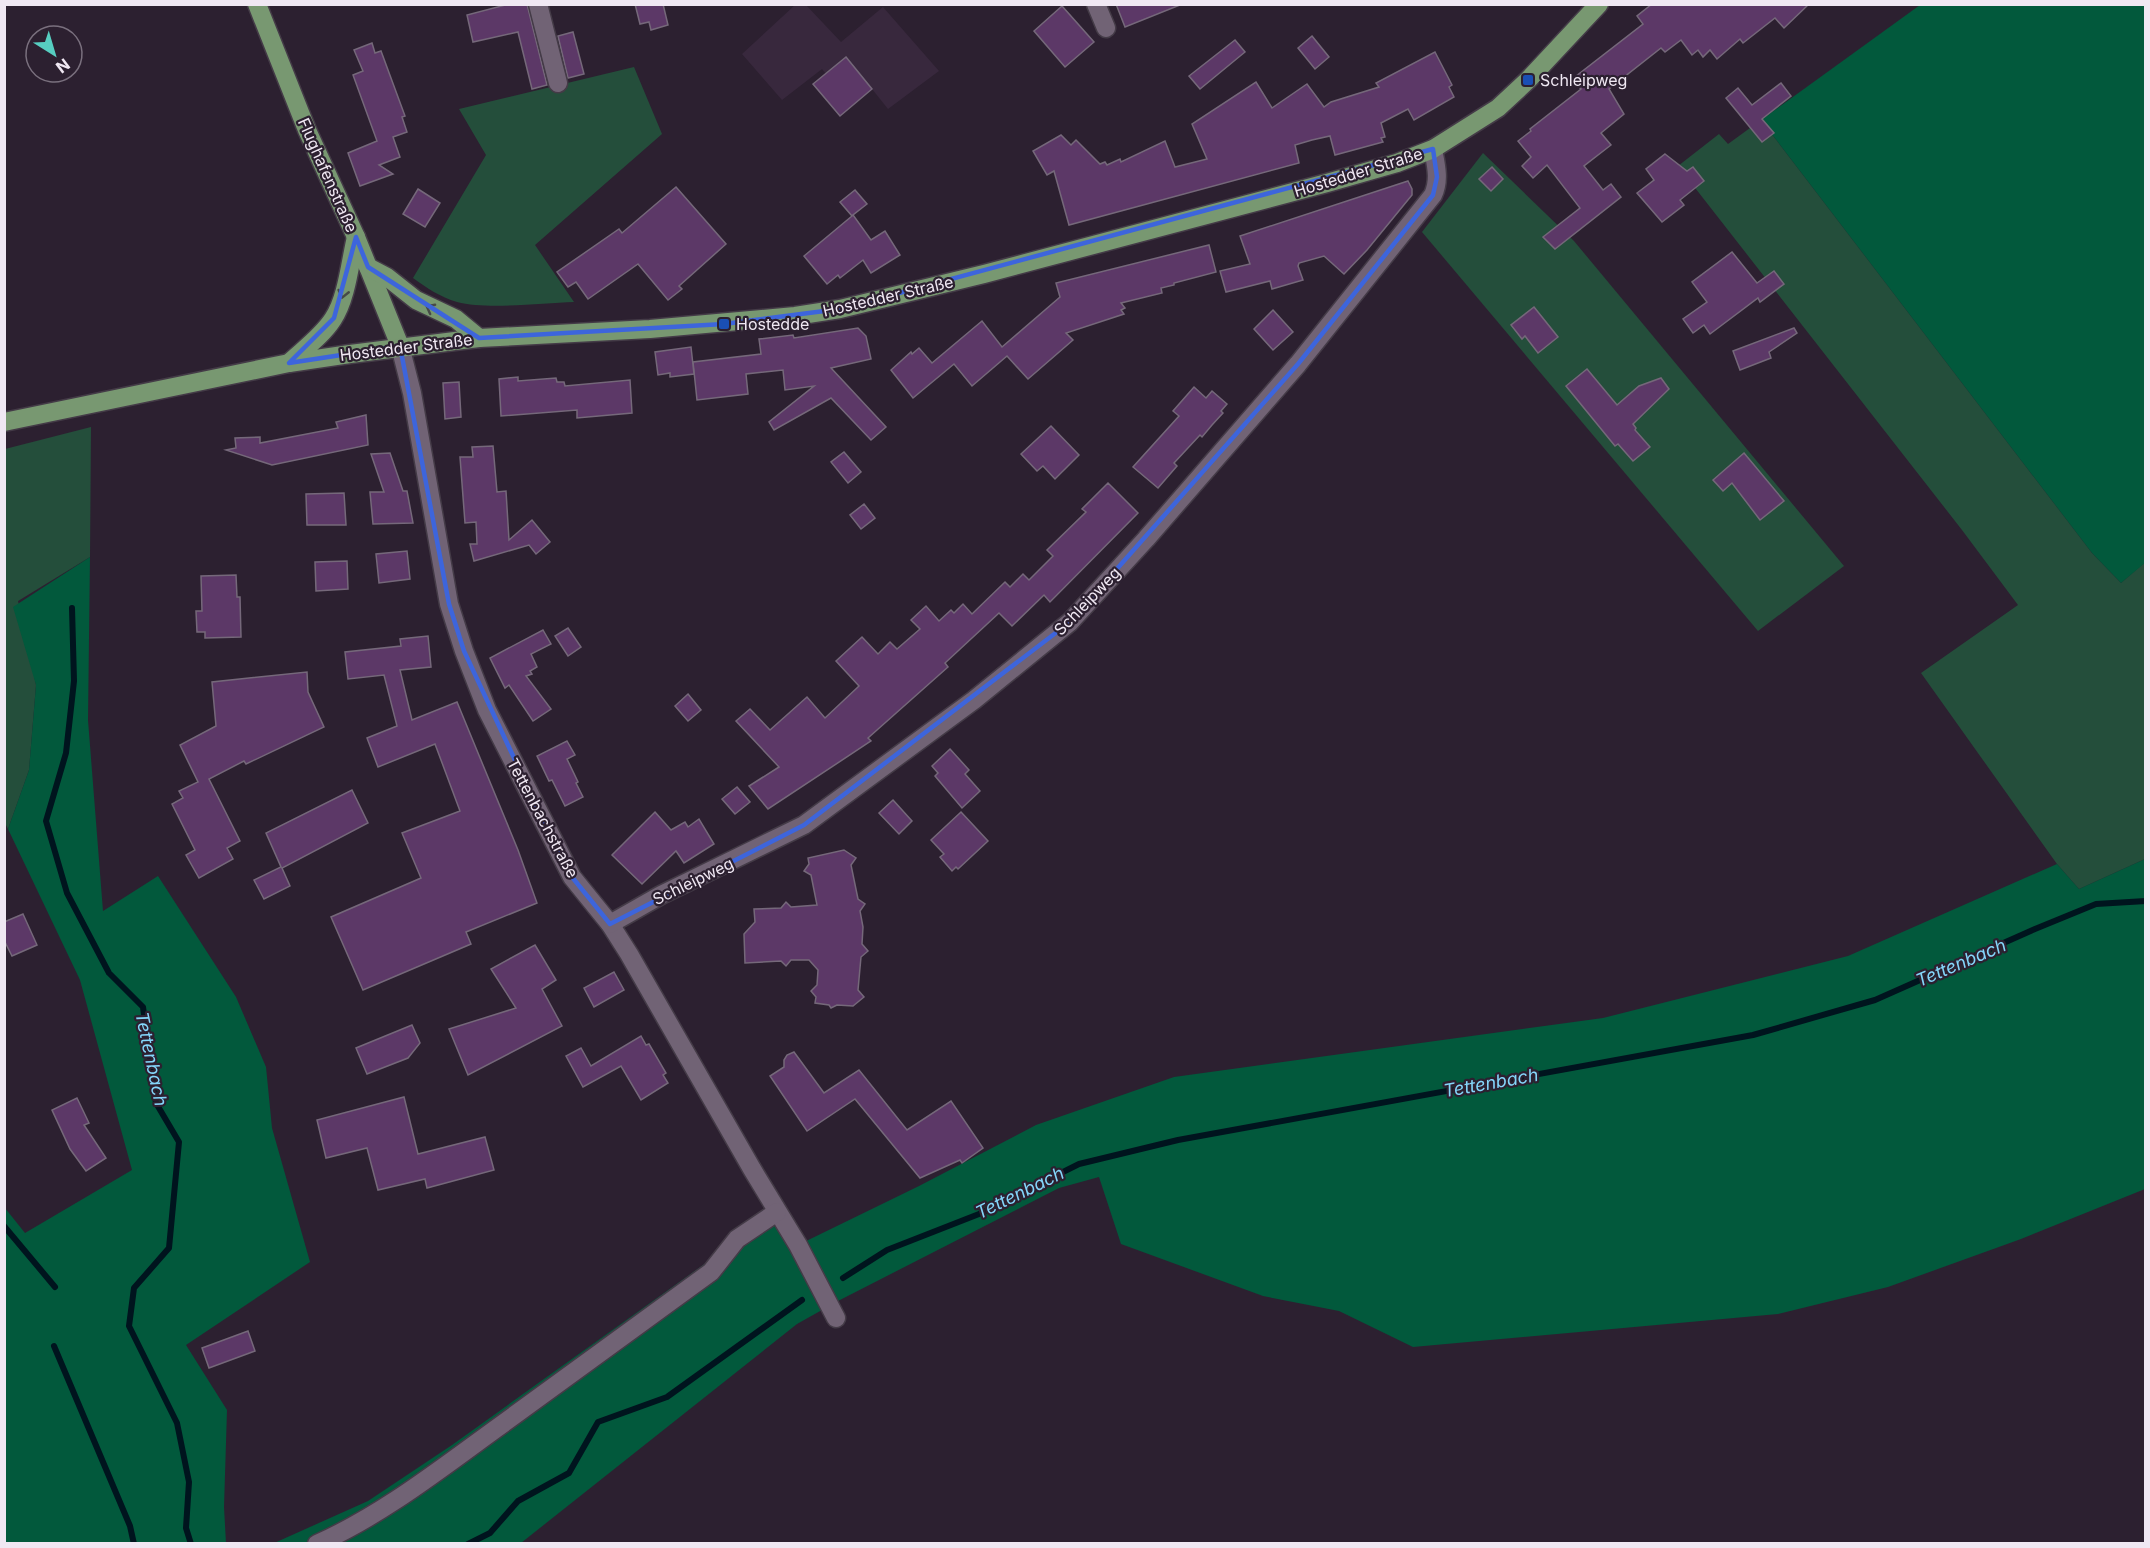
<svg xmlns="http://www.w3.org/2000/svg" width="2150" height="1548" viewBox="0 0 2150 1548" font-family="Inter,sans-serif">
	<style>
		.built { fill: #38283d }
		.green { fill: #244e3b }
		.forest { fill: #02593c }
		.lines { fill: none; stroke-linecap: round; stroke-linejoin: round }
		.stream { stroke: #00141e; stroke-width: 6 }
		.building { fill: #5c3867; stroke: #75687a; stroke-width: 1.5 }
		.minor-casing { stroke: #443b47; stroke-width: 21 }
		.major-casing { stroke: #443b47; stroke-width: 21 }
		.minor { stroke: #716375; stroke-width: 18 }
		.major { stroke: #789871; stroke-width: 18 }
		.oneway { stroke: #474a47 }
		.marked { fill: none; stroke: #3d65dc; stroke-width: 4.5; stroke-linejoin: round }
		.transit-dot { fill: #1a4fb4; stroke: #2c2030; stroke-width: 2 }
		.labels { text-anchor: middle; stroke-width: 4.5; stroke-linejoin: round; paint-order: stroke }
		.poi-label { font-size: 16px; fill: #f0e8f3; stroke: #2c2030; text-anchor: start }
		.street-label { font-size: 16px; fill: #f0e8f3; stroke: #2c2030 }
		.water-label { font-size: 18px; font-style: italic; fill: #84d6fa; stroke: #2c2030 }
	</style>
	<rect width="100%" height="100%" fill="#2c2030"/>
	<!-- built -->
	<polygon class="built" points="795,5 806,5 841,42 883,7 939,71 888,109 872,89 840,116 813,84 826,74 822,69 782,100 742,54"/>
	<!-- green -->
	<g class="green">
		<path d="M634,67l28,67 -127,111 39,57c-33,1 -87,8 -117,0 -17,-5 -30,-14 -44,-24l73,-123 -27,-46z"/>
		<polygon points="1761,120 2092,553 2121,583 2145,562 2145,859 2079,889 2057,864 1921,673 2018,605 1962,530 1678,166 1719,134 1728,144"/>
		<polygon points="1483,153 1574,241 1844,566 1758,631 1422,232"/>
		<polygon points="91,427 90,557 18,601 36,685 29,770 8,829 5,823 5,449"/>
	</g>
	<!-- forest -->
	<g class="forest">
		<polygon points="1920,5 2145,5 2146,562 2121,583 2092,553 1761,120"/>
		<polygon points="90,557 88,720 103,911 158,876 236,997 266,1067 272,1128 310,1262 186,1345 227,1410 224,1507 226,1543 5,1543 5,1208 25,1233 132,1170 80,980 8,829 29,770 36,685 13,607"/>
		<polygon points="2145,859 2145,1189 2021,1239 1888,1287 1778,1314 1413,1347 1339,1311 1263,1296 1121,1244 1099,1177 1059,1188 838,1301 797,1324 521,1543 272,1544 368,1501 452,1445 777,1212 798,1245 919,1186 1036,1125 1174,1077 1603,1018 1848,956 2057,864 2079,889"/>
	</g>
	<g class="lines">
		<!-- stream -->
		<g class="stream">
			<polyline points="72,608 74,681 66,753 46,821 67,893 109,973 143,1007 156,1103 179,1142 169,1248 134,1288 129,1326 177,1423 189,1482 186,1528 191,1544"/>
			<polyline points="4,1226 55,1287"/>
			<polyline points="843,1278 887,1250 979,1214 1079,1164 1178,1140 1753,1035 1875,1000 2035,929 2096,904 2146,901"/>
			<polyline points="54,1346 130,1526 134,1544"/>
			<polyline points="468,1544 490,1533 518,1501 569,1473 598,1422 667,1397 802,1300"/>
		</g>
	</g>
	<!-- building -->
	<g class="building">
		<polygon points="509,4 527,4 547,85 532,89 518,32 473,42 467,15"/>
		<polygon points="635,4 663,4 668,25 651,30 649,22 640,24"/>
		<polygon points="1116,4 1179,4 1180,5 1125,27"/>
		<polygon points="1652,4 1809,4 1784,28 1775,18 1743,43 1740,39 1717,59 1710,50 1703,57 1698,50 1692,55 1681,40 1665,52 1661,48 1609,89 1624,114 1601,133 1611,145 1584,166 1603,190 1611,184 1621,197 1555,249 1543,237 1580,208 1547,165 1533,178 1522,166 1531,157 1518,141 1531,131 1530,129 1581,89 1571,80 1643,24 1637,16"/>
		<polygon points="1062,6 1094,42 1065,67 1034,31"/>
		<polygon points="573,32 584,74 568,78 558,36"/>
		<polygon points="1312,36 1329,57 1315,69 1298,48"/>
		<polygon points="1235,40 1245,52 1200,89 1189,76"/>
		<polygon points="372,43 375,53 381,51 405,116 402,117 407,132 393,137 400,157 379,165 393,174 360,186 348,153 377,141 353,75 363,71 354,50"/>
		<polygon points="1435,52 1452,85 1449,87 1454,97 1414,120 1408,109 1381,123 1385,137 1381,138 1383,142 1335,155 1330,136 1312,140 1295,145 1299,163 1069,225 1054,171 1047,175 1033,151 1061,135 1071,145 1076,140 1100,164 1105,162 1107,165 1120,159 1121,162 1165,141 1175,167 1207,159 1192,124 1256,82 1272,108 1307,84 1324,107 1331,102 1379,87 1376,83"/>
		<polygon points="846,57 872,89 840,116 813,84"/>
		<polygon points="1781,83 1791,96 1762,119 1774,133 1762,142 1726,98 1738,88 1752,105"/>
		<polygon points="1665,154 1687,171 1693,167 1704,181 1680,200 1684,205 1662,222 1637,193 1654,180 1646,169"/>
		<polygon points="1492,167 1503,179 1491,191 1479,179"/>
		<polygon points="1408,181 1412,189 1412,195 1367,250 1344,274 1324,256 1299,263 1298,266 1303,280 1272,289 1270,281 1226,292 1220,271 1250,264 1240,236"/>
		<polygon points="676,187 726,244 679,286 682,289 668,300 638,264 588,299 576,282 568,287 557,272 619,229 622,233"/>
		<polygon points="418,189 440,203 425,227 403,214"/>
		<polygon points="855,190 867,204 853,215 871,240 885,231 900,255 871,273 863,260 840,278 838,275 827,284 804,256 852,216 840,202"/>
		<polygon points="1209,245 1216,272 1174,283 1174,285 1161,288 1162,293 1121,303 1125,308 1121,310 1124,314 1066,333 1073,340 1028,379 1007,356 972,386 954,364 913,398 891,370 911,352 912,354 919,348 932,363 982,321 1002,347 1060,297 1056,283"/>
		<polygon points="1732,252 1757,283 1774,271 1784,284 1760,302 1758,298 1710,334 1704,325 1693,333 1683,319 1707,302 1692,282"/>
		<polygon points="1534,307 1558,337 1538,353 1525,336 1522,339 1511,325"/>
		<polygon points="1273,310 1293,332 1273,350 1254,329"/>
		<polygon points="858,328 866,336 871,359 831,368 886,427 871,440 831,398 774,430 769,422 814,386 785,390 783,370 746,374 748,394 697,400 693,362 761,354 759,339 793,335 794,338"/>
		<polygon points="1794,328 1797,333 1769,352 1771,358 1740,370 1733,351"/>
		<polygon points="691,347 694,374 670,377 670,373 658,375 655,352"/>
		<polygon points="1587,369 1617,405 1639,386 1661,378 1669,389 1633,424 1636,428 1635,430 1650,447 1633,461 1618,444 1615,446 1566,386"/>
		<polygon points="518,377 518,381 556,378 557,382 564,382 565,386 630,380 632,413 577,418 577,410 501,416 499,379"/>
		<polygon points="459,382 461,417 445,419 443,383"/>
		<polygon points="1194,387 1206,398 1212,391 1227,404 1221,411 1223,413 1212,425 1202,437 1200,435 1174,463 1177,466 1158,488 1133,467 1179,416 1173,411"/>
		<polygon points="366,415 368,445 272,465 226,450 236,448 235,438 260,437 260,443 338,428 336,422"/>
		<polygon points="1051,426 1079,455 1055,479 1043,466 1037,471 1021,454"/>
		<polygon points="493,446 497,492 506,491 509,540 532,520 550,542 536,554 529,545 474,561 470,544 477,544 476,522 465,523 460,457 473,457 472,447"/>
		<polygon points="844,452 861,472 848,483 831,462"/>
		<polygon points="390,453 403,491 407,491 413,523 373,524 370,492 384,492 371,454"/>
		<polygon points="1744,453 1784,501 1760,520 1732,483 1723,491 1713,480"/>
		<polygon points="1108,483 1138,513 1050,602 1044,595 1012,626 999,613 945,663 948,667 868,738 871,741 768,809 749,786 779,767 736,721 750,709 770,730 807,697 825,718 859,686 836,661 862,637 878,654 890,642 897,649 920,629 911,620 926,606 939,621 951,610 954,613 963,604 972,614 1005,582 1010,587 1023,574 1029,580 1053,556 1047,550 1086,512 1082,509"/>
		<polygon points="344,493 346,525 307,525 306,494"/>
		<polygon points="864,504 875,518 861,529 850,515"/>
		<polygon points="407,551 410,579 379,583 376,554"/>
		<polygon points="347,561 348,589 316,591 315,562"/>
		<polygon points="236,575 237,597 240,597 241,637 205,638 205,632 197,632 196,611 202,611 201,576"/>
		<polygon points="568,628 581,647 568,656 555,636"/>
		<polygon points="543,630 551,644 531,654 537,667 530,671 532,674 526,676 551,709 533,721 509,685 505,688 490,658"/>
		<polygon points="428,636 431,667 400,670 412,720 457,702 518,850 537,903 466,932 471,944 363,990 331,917 421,878 402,833 460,811 435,744 378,767 367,738 397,726 384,675 348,679 345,652 401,646 400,639"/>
		<polygon points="307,672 308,692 324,727 246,764 244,761 209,779 240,841 227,848 233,859 199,878 186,855 195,850 172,804 183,798 179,791 198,782 180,745 216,726 212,682"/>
		<polygon points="688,694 701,710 688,721 675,706"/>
		<polygon points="567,741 575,755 567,759 578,782 576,783 583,797 565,806 552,780 549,781 537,756"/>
		<polygon points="950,749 969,770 965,774 980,791 962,808 935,776 938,773 932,766"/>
		<polygon points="737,787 750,802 735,814 722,799"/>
		<polygon points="352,790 368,823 282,868 290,886 264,899 254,880 281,867 266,833"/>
		<polygon points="893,800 912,821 899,834 879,813"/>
		<polygon points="655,812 671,830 685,822 688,827 699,819 714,844 684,863 676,851 642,884 612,855"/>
		<polygon points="961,812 988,841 958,869 956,867 952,871 940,857 944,854 931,840"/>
		<polygon points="844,850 856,858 851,865 858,899 865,904 860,911 863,927 862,944 868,951 861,957 858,990 864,997 853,1006 837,1005 831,1008 829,1005 815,1003 816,997 811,991 817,985 818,970 809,960 791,960 786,966 781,961 745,963 744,934 755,922 754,909 781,908 786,902 791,907 817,905 811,875 804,871 809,864 808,858"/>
		<polygon points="23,914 37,945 12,956 4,940 4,922"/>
		<polygon points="535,945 556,980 542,989 562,1026 468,1075 449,1029 516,1008 491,969"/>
		<polygon points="614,972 624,990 594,1007 584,988"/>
		<polygon points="412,1025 420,1043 408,1058 367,1074 356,1048"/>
		<polygon points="641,1036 646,1045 649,1044 666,1073 663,1075 668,1083 641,1100 621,1066 583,1087 566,1056 581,1048 591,1066"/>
		<polygon points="794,1052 824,1093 859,1070 907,1130 951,1101 983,1148 962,1163 960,1160 920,1178 855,1099 807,1131 770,1076 784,1067 784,1060 787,1055"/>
		<polygon points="404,1097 418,1154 485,1137 494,1170 427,1188 425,1179 378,1190 367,1148 326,1158 317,1120"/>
		<polygon points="77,1098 89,1123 84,1125 106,1158 86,1171 70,1149 52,1110"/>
		<polygon points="248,1331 255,1351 209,1368 202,1348"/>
	</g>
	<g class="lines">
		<!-- minor casing -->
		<g class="minor-casing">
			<g id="minor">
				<polyline points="538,4 558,83"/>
				<polyline points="1096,4 1106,28"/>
				<polyline points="400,346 412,393 449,604 464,651 487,710 572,877 610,924 629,954 752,1169 798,1245 836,1318"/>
				<path d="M610,924l51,-29 143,-70 170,-125 96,-78 76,-83 152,-175 135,-169c7,-15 3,-30 0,-46"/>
				<path d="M317,1544c65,-29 122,-74 180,-116 71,-52 143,-104 214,-156l26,-33 40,-27"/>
			</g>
		</g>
		<!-- major casing -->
		<g class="major-casing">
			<g id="major">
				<polyline points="257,4 307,130 356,237 400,346"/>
				<polyline points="368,267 387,277 416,300 456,319 479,338"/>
				<path d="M289,363c15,-14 33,-27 44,-44 14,-21 17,-57 23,-82"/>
				<polyline points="4,422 289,363 350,354 479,338 650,329 795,316 840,309 984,274 1327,183 1397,163 1433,149 1498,108 1528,80 1599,4"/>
			</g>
		</g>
		<!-- minor -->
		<use href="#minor" class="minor"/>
		<!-- major -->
		<use href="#major" class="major"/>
	</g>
	<!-- one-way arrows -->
	<defs><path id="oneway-chevron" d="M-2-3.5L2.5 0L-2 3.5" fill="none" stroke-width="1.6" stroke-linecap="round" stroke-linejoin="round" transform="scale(1.5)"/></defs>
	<g class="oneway">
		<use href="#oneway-chevron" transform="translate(343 294) rotate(103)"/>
		<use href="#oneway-chevron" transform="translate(430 308) rotate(-152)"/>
	</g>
	<!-- marked area -->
	<path class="marked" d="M1433,149l4,28 -4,18 -135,169 -228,258 -266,203 -194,99 -38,-47 -21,-40 -87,-186 -15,-47 -49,-258 -111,17 45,-45 22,-81 12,30 111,71 245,-14 116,-15z"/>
	<!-- markers -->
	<g class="transit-dot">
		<rect x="1522" y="74" width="12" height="12" rx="3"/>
		<rect x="718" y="318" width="12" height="12" rx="3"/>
	</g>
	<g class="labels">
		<!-- poi labels -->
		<g class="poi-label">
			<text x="1540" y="86">Schleipweg</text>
			<text x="736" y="330">Hostedde</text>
		</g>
		<!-- street labels -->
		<g class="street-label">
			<text transform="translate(1358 172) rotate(-17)" y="6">Hostedder Straße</text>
			<text transform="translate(328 175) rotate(66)" y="6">Flughafenstraße</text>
			<text transform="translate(888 296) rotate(-13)" y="6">Hostedder Straße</text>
			<text transform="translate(406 347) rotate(-7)" y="6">Hostedder Straße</text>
			<text transform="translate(1087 601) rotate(-46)" y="6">Schleipweg</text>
			<text transform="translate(543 818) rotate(62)" y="6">Tettenbachstraße</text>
			<text transform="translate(693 881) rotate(-26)" y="6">Schleipweg</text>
		</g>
		<!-- water labels -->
		<g class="water-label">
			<text transform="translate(1961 963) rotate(-23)" y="6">Tettenbach</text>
			<text transform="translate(151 1059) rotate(78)" y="6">Tettenbach</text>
			<text transform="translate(1491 1083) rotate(-10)" y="6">Tettenbach</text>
			<text transform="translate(1020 1193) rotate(-26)" y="6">Tettenbach</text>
		</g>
	</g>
	<!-- border -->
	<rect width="2150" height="1548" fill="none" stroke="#f0e8f3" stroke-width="12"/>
	<!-- north arrow -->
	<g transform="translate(54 54) rotate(143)"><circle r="28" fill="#2c2030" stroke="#7a707e" stroke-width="1.5"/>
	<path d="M0-4.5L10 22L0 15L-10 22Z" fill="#57cec1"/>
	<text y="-9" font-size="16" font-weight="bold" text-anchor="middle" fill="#f0e8f3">N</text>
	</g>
</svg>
